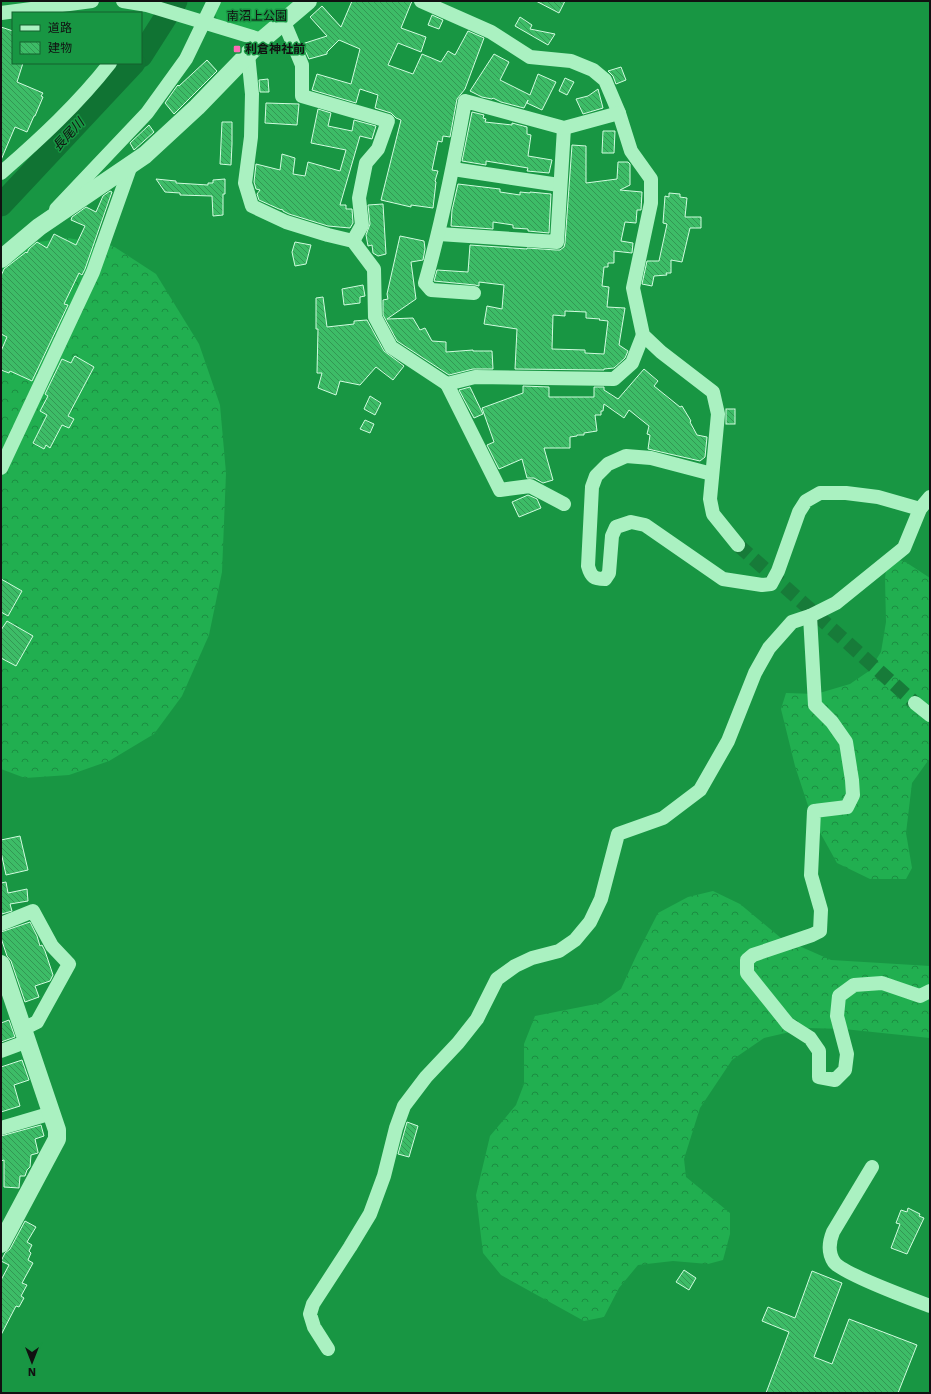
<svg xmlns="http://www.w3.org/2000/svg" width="931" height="1394" viewBox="0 0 931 1394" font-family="'Work Sans','Noto Sans JP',sans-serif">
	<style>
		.forest { fill: url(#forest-crowns) }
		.park { fill: #21af50 }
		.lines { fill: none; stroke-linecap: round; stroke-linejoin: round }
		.river { stroke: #107333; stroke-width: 23 }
		.building { fill: url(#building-back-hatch); stroke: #d1fcdf; fill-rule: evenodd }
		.minor-tunnel { stroke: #177b39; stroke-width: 14; stroke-dasharray: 14 7; stroke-linecap: butt }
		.minor { stroke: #aaf1c1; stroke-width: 14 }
		.tertiary { stroke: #aaf1c1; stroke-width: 18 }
		.poi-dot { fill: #ff6ab6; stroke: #189643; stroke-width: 1.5 }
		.labels { text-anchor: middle; stroke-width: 3; stroke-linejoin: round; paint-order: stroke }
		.park-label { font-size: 12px; fill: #111; stroke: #189643 }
		.poi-label { font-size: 12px; font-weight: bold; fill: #111; stroke: #189643; text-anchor: start }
		.water-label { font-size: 13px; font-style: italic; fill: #111; stroke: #189643 }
	</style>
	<defs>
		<pattern id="forest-crowns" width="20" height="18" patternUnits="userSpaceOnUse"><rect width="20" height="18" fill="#21af50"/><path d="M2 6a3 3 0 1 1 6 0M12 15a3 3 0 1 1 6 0" fill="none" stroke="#1b8d41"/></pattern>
		<pattern id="building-back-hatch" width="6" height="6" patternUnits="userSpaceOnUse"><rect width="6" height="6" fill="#3dbc67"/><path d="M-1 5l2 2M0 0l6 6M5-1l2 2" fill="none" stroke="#329753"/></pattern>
	</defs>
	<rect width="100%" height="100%" fill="#189643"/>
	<!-- forest -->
	<g class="forest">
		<polygon points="68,238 113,246 156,274 199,344 220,405 226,473 222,572 209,635 182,696 154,734 109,761 69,775 25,778 1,769 1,268 31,243"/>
		<polygon points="887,559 904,561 930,578 930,758 912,783 906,833 912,868 906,879 870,879 837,863 812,818 795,766 781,709 786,693 816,694 850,684 869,671 881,652 886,622 885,579"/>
		<polygon points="713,891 740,904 781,938 831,960 930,966 930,1038 844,1029 807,1028 764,1038 732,1060 700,1108 684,1159 686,1177 730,1213 730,1234 723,1260 708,1264 673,1261 638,1265 619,1288 604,1317 584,1321 501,1275 483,1253 476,1195 490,1136 516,1105 524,1084 524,1044 535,1016 601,1003 621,989 637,954 658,913 688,897"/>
	</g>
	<!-- park -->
	<polygon class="park" points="219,1 300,1 261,31 248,31 217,19 215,14"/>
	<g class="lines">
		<!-- river -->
		<g class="river">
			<polyline points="141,56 176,1"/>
			<polyline points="1,205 134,63"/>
		</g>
	</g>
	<!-- building -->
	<g class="building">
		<polygon points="352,1 412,1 401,28 426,37 421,52 398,43 388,65 413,74 422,54 441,62 448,51 455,55 468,31 484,38 465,89 457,99 450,137 443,136 442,142 438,141 432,170 438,171 435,181 436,182 433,208 411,205 411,207 381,200 401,120 396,118 391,113 375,108 378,95 360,89 356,103 312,90 317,74 351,84 360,49 339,40 327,52 327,54 309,59 302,44 327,36 310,17 322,6 341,27"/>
		<polygon points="536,1 565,1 559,13"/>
		<polygon points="432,15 443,20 439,29 428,25"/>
		<polygon points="520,17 532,25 530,29 555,34 548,45 515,26"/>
		<polygon points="1,27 13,31 13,63 23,63 17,82 43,93 41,96 43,97 35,116 34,116 27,132 15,127 1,160"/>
		<polygon points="494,54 509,62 500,80 530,95 538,74 556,82 542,110 527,103 528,100 524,108 501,102 493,98 492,99 482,97 470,91"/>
		<polygon points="207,60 217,71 174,114 165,103 177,86 178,85 179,86"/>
		<polygon points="621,67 626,80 616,84 613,76 608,71"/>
		<polygon points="565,78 574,82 567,95 559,91"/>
		<polygon points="268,79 269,92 260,92 259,80"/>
		<polygon points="598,89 603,108 583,114 576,99 588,96"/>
		<polygon points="266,103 299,104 297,125 265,123"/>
		<polygon points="318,109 331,113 328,126 352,131 354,120 376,126 372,139 360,136 340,205 346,205 346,209 352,209 353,223 350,228 328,226 289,214 283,211 283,210 279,209 259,200 257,194 260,190 256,189 254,182 256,164 280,170 282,154 295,158 293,174 305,176 308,162 340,171 346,150 311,143"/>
		<polygon points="472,112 484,115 483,118 486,119 485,122 512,125 512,123 527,127 527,134 531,135 528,156 552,160 549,173 527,171 528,168 486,161 486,165 462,161"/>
		<polygon points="222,122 232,122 232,144 231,165 220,164"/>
		<polygon points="149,125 154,132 134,150 130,143"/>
		<polygon points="603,131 615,131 614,153 602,153"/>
		<path d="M572,145l14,1v37l31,-4 1,-17h10l2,2v21l-10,5 22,2 -1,18h-4l-1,13 -11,-1 -4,19 12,2 -1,10 -18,-2v12h-6v4h-4l-2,19 7,1 -2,20 18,1 -6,37 9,6 -3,7 -11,10 -10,1v1l-89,-1 2,-40 -33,-5 3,-18 15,3 2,-24 -25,-3v4l-4,-1 -41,-4 3,-11 31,2 2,-27 57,4v-1l29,2h4l4,-3 1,-4zM565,311l21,1v6l14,1 -1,1 9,1 -4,33 -19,-1v-3l-33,-1 1,-34 12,1z"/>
		<polygon points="156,179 176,181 176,183 208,185 208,183 213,183 213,180 225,179 225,194 223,194 223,215 213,216 212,196 180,195 180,193 165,192"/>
		<polygon points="458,184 500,189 500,192 520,195 520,192 530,193 530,192 551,194 549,233 528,231 528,229 513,228 513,225 493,222 493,229 451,226 452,210"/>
		<polygon points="110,191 112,192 85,269 82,275 79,273 64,304 68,305 32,381 10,371 9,373 1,370 1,351 7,337 1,334 1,276 4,269 26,252 27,253 29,249 37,242 47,248 54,234 76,245 85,226 71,220 72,217 86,207 96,212 103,196"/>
		<polygon points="669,193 680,194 680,197 687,198 685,217 701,217 701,228 690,228 682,262 671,260 671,273 666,273 667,275 654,276 652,286 642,284 647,261 659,261 667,224 663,223 665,196 669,197"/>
		<polygon points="383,204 386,254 378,256 373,253 372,245 368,246 366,235 370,224 368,205"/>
		<polygon points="400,236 424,241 425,249 423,260 411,262 416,299 387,319 413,318 420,330 425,328 432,341 446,342 446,352 473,350 473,351 492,351 493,369 473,369 449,375 397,341 383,315 383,300 388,299 387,294"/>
		<polygon points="295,242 311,245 306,264 295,266 292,252"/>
		<polygon points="363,285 365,296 360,297 360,303 344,305 342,289"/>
		<polygon points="323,297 327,327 354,324 354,321 367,320 384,351 404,366 393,380 376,367 360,385 340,381 336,395 318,388 322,373 317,373 318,329 316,329 316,298"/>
		<polygon points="75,356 94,367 68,416 74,419 69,428 62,425 50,448 46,445 44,449 33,443 47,415 40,411 48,396 45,394 62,359 71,363 74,357"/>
		<polygon points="644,369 658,381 654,386 680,407 682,406 691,421 690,422 697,435 707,437 705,457 700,461 648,449 650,435 647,434 649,426 629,410 624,418 604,404 603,411 601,411 601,415 595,415 597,431 584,433 584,435 577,435 577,436 570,437 570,448 544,448 553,480 543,483 534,478 527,478 522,459 499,469 487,445 494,442 482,408 523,393 523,386 549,387 549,397 594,397 594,387 604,387 604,390 618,399"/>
		<polygon points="470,387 483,414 474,418 459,390"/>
		<polygon points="370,396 381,403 375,415 364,409"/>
		<rect x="726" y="409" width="9" height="15"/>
		<polygon points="365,420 374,424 370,433 360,429"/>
		<polygon points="528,495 537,499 541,508 519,517 512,502"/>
		<polygon points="1,579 22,591 8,616 1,612"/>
		<polygon points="7,621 33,636 16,666 1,658 1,630"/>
		<polygon points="20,836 28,870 6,875 1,852 1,840"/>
		<polygon points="6,882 8,893 27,889 28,901 10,904 12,911 2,914 1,910 1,883"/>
		<polygon points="30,922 37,936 40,946 42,945 45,951 53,975 50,981 35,986 39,997 25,1002 11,961 7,956 1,938 1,932"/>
		<polygon points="9,1020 15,1037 1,1042 1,1023"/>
		<polygon points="22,1060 29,1080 14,1085 20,1106 1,1112 1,1067"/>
		<polygon points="407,1122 418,1126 409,1157 398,1154"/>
		<polygon points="41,1125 44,1136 35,1139 38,1152 38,1153 31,1155 30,1167 27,1170 25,1176 20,1176 19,1188 4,1187 4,1160 1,1161 1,1136"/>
		<polygon points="908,1208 920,1214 919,1216 924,1218 907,1254 891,1248 900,1224 896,1223 901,1210 907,1212"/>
		<polygon points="25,1221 36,1227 27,1242 32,1245 29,1251 31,1253 28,1260 33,1263 22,1283 27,1285 21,1296 24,1298 19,1307 16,1306 1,1335 1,1280 9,1265 1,1261 5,1253 10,1249"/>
		<polygon points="684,1270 696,1278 689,1290 676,1282"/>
		<polygon points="812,1271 842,1283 814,1357 832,1364 849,1319 917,1345 898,1393 766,1393 789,1332 762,1321 768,1307 795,1318"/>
	</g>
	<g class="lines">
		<!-- minor-tunnel -->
		<polyline class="minor-tunnel" points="738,545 915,703"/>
		<!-- minor -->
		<g class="minor">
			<polyline points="123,1 147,5 262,40"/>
			<polyline points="421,1 491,32 530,57 571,61 593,70 605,80 619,113 631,151 651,179 651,203 633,288 643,335 661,352 713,392 718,414 710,499 713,514 738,545"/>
			<polyline points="1,13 92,1"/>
			<polyline points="284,22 302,65 302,96 388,121 378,149 366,163 359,198 362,225 353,241"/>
			<polyline points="248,54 252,94 251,137 245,183 252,206 286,222 328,235 353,241 374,269 375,317 391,347 447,384 475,377 614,379 632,363 643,335"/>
			<polyline points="453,169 559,185"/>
			<path d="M1,173c39,-34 77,-69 109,-110"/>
			<polyline points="56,209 147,113 186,59 214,1"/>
			<polyline points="439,234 557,242 564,128"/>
			<path d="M474,293l-43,-3 -6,-7c17,-60 29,-120 40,-182l99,27 55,-15"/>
			<polyline points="447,384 500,490 530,486 564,504"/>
			<polyline points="1,468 93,272 131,165"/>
			<path d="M712,474l-61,-16 -25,-2 -18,8 -12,12 -4,11 -4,79c3,11 6,13 17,13l4,-6 3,-37 4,-9 15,-5 14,3 78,54 39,6 9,-1 7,-13 21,-59 7,-11 14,-8h26l32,4 42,12"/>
			<polyline points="810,616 815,705 832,722 846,742 852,780 853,795 847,807 814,811 811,875 821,910 820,931 812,935 753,955 747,960 747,973 788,1024 810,1038 819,1051 819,1077 835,1080 845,1070 847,1054 837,1016 839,996 854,985 882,983 920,996 930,991"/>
			<polyline points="915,703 930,715"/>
			<polyline points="1,924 33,911 52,946 69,964 37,1022 23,1029"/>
			<polyline points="1,1051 28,1041"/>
			<polyline points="1,1128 52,1113"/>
			<path d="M872,1167l-39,65c-4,10 -5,21 1,30 7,11 80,38 96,44"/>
			<polyline points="328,1349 314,1327 310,1314 313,1304 350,1247 370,1214 384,1176 396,1128 404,1106 426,1077 458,1043 477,1019 497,979 515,966 532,958 559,951 575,940 590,922 601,899 618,834 663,818 700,790 728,741 755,673 769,648 792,622 810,616 836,603 904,548 920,509 930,497"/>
		</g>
		<!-- tertiary -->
		<g class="tertiary">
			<polyline points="1,259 39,227 145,155 197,107 262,40 308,1"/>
			<polyline points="1,964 57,1130 57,1139 1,1244"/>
		</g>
	</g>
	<!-- markers -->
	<rect class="poi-dot" x="233" y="45" width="8" height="8" rx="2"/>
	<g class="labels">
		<!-- park labels -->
		<g class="park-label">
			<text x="257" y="20">南沼上公園</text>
		</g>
		<!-- poi labels -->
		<g class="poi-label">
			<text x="245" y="53">利倉神社前</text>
		</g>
		<!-- water labels -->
		<g class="water-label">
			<text transform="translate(68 134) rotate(-47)" y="5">長尾川</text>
		</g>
	</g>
	<!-- border -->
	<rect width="931" height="1394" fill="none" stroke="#111111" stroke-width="4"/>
	<!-- legend -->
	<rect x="12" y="12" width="130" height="52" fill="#189643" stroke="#15612f"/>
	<rect x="20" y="25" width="20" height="6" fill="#aaf1c1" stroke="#15612f"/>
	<text x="48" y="32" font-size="12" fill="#111111">道路</text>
	<rect x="20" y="42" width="20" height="12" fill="url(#building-back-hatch)" stroke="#15612f"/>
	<text x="48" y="52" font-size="12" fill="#111111">建物</text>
	<!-- north arrow -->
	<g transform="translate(32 1362) rotate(180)" stroke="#189643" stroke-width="3" paint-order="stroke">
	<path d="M0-3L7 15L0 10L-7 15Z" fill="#111111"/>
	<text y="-6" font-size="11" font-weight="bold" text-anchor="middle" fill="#111111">N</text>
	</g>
</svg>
